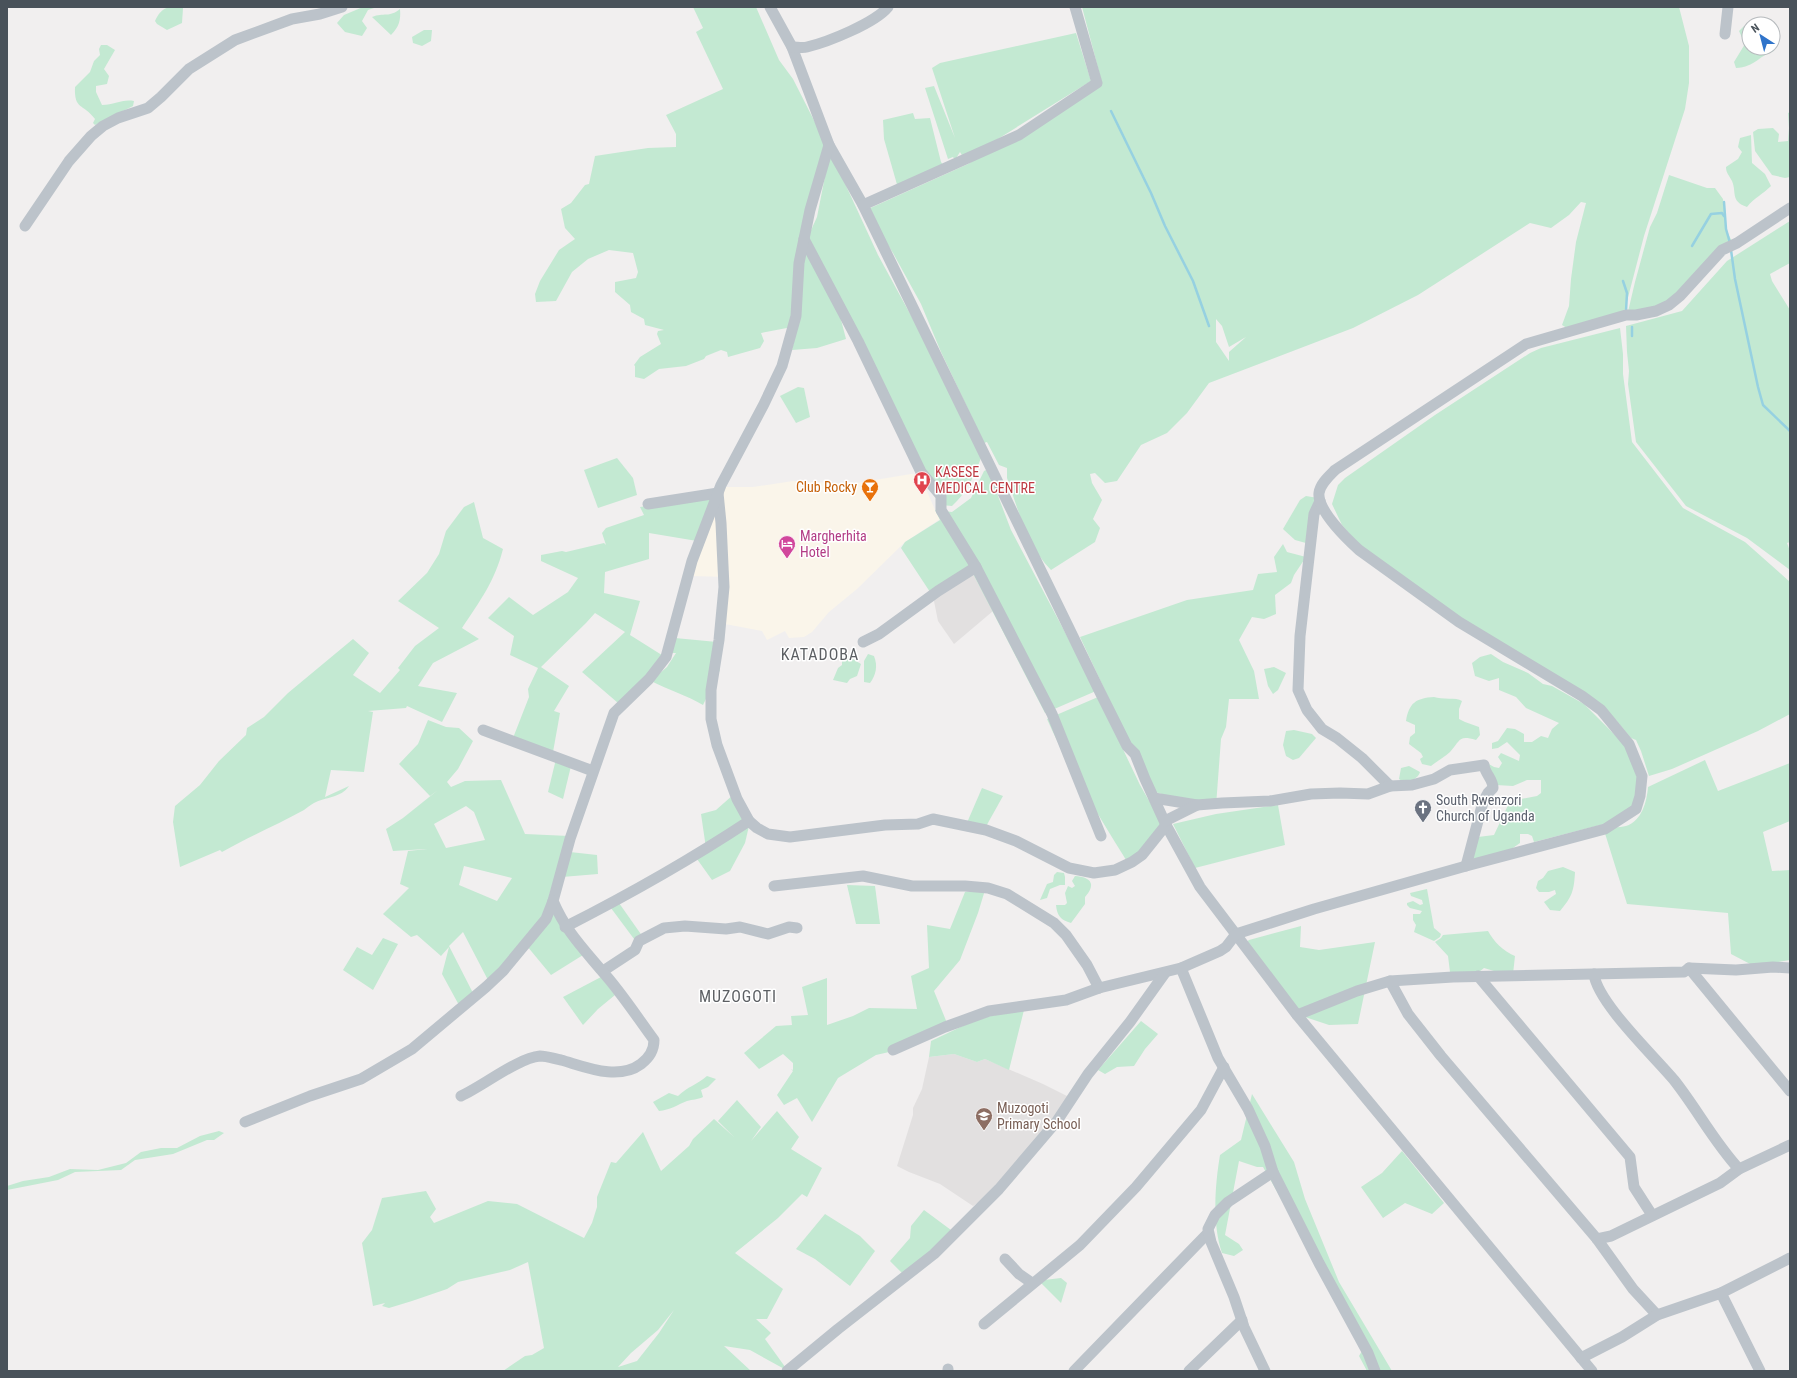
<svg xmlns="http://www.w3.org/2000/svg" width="1797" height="1378" viewBox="0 0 1797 1378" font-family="'Roboto Condensed',sans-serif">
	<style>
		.commercial { fill: #faf5ea }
		.education { fill: #e2e0e0 }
		.green { fill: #c3e9d2; fill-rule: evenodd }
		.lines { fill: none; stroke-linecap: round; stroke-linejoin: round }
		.stream { stroke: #96d1e1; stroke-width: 2.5 }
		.minor { stroke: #bcc3ca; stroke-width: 11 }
		.labels { text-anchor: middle; stroke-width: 3; stroke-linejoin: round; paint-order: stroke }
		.health-label { font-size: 14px; fill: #be3a42; stroke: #fff; text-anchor: start }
		.food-label { font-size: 14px; fill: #c56008; stroke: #fff; text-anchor: end }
		.hotel-label { font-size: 14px; fill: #b23c85; stroke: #fff; text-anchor: start }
		.worship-label { font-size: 14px; fill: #5b616d; stroke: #fff; text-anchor: start }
		.education-label { font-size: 14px; fill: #785e54; stroke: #fff; text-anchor: start }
		.quarter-label { font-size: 16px; letter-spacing: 1px; fill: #5c5f63; stroke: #fff }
	</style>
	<rect width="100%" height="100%" fill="#f1efef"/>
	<!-- commercial -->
	<polygon class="commercial" points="911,474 920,475 935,510 940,519 905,542 857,589 829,612 812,632 804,637 789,638 785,631 767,640 762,631 725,624 729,577 690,576 722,487 753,487 793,481 851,484"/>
	<!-- education -->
	<g class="education">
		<polygon points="972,572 993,611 954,644 938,621 933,596"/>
		<polygon points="954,1054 977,1062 985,1059 1043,1084 1073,1099 992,1193 973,1206 940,1184 909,1172 897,1166 913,1115 913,1108 922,1089 929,1057"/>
	</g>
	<!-- green -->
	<g class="green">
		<path d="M169,7l14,1 -1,15 -15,7 -10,-6 -2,-3c3,-7 7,-12 14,-14z"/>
		<polygon points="363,7 377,7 368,10 362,21 367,28 362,36 345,32 337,23 344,15"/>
		<polygon points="693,7 756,7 779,60 793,79 826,144 792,327 761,333 764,341 760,348 728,357 727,352 721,350 706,356 704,359 686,366 659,369 644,379 635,377 635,366 634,365 640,357 661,344 657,334 658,331 664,330 645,325 644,319 631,312 630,305 615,292 615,282 636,278 638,272 633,253 609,250 588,259 572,272 556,301 536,302 535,294 540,281 559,250 575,239 565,228 561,209 571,203 585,185 589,184 595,156 648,148 676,147 676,134 666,115 723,89 696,32 703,28"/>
		<path d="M1082,7h597l10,39v37l-4,26 -41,127 -19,73 -5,11 -50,10 -8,-5 7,-19 2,-27 5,-37 10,-39 -5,-1 -12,13 -18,13 -21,-5 -112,72 -65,33 -144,55 -22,30 -20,20 -26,12 -24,36 -12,2 -10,-10 -5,1 2,9 10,17 -9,19 7,9 -5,14 -44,28c-24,-24 -33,-61 -44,-92v-10l-8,-3 -12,-23 -3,1 -43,-91 -20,-48 -28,-51 -27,-43 102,-46 134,-81zM1216,319l6,7 7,21 17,-10 -17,15v9l-13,-19z"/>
		<path d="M400,9c1,11 -1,18 -9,26l-19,-18c12,-5 17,1 28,-8z"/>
		<path d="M1744,26l5,1v21h24l1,3c-14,4 -19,16 -38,17l-2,-6 11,-18 -6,-13z"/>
		<polygon points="424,30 432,30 431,41 422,46 413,43 412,37"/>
		<polygon points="1076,33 1091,81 980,150 963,157 960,152 955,160 953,157 948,159 925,88 934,86 955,138 932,68 940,63"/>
		<path d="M101,45h6l8,5 -11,19 5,7 -2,8 -11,2v6l6,13c13,0 19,-6 32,-4l-1,5 -38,19 -2,-2 2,-4c-12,-16 -21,-9 -20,-32l15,-15 4,-11 6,-6 -1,-6z"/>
		<polygon points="1790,112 1790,177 1785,178 1772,175 1755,151 1753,132 1758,129 1773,128 1779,134 1778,142 1788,141 1789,128 1788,113"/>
		<polygon points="913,113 915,119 930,118 941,162 943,165 898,188 884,139 883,120"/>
		<path d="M1751,135l1,28 13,11 6,12c-8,8 -17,12 -24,21 -17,-6 -10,-14 -15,-26 -3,-6 -6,-8 -6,-14l12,-8 4,-7 -4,-5 2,-9z"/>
		<path d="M830,151l48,104 37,68 66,135c-8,20 -13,33 -29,48l-11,-1 -134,-266 10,-22z"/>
		<polygon points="1669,175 1707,188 1715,188 1723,199 1726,229 1734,246 1721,254 1685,296 1627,316 1635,282 1650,227 1657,213"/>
		<polygon points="1790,221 1790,263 1770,274 1772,281 1790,310 1790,542 1787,543 1790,551 1790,570 1747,538 1686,506 1636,442 1628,384 1629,371 1627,352 1626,326 1682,311 1727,261"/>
		<polygon points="805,245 840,316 846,339 817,348 792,350 800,315"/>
		<polygon points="1620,328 1623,354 1623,374 1632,442 1683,508 1745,542 1790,582 1790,714 1758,731 1672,769 1649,776 1641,751 1636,740 1631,738 1616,720 1473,630 1374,562 1342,525 1332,504 1338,485 1345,478 1435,415 1530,353 1541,348"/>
		<polygon points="798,387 804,388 810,417 796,423 780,396"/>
		<polygon points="617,458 633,478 637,495 598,508 584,470"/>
		<polygon points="986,470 990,475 1011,530 1096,691 1045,713 970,568 930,592 901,548 905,542 940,520 935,510 952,512 971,498 984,471"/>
		<polygon points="714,496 697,541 649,533 649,559 605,572 604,593 640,601 630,635 665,657 618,703 582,672 625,632 595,613 586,623 541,667 569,686 554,711 560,713 553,752 513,738 529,697 528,689 538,668 510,655 514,636 488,618 509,597 533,615 568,592 578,578 541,561 541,555 562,551 566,552 604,543 606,545 602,533 606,528 644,515 640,507"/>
		<polygon points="1306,496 1318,498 1313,545 1295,540 1283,529 1300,500"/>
		<path d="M474,502l9,36 20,11c-8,32 -23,52 -41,79l17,11 -46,24 -15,23 39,7 -15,29 -35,-16 -1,2 -38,3 5,1 -9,60 -33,-2 -6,27 24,-11c-8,12 -24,11 -35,17 -4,2 -7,5 -10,7 -27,15 -56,27 -82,42l-2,-2 -40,17 -7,-45 2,-16 25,-21 19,-24 27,-26 1,-7 17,-11 24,-24 65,-54 16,14 -16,22 27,18 20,-23 -2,-2 17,-22 24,-18 -41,-27 29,-28 12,-19 7,-23 18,-24z"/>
		<polygon points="1283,544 1287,552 1306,557 1294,575 1291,583 1275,595 1276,614 1264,619 1252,617 1239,640 1254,671 1259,699 1229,699 1226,727 1221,739 1216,806 1201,806 1152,791 1080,637 1187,600 1253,590 1258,574 1277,572 1274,557"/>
		<path d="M675,638l42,4 3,28 -17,35c-17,-10 -34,-15 -52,-24l16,-14 9,-14h-4z"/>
		<path d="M868,654l6,2c4,10 2,19 -4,27l-6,-1v-21z"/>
		<polygon points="1491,654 1503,662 1528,673 1543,684 1552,686 1584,704 1629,749 1640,781 1631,812 1608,823 1534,842 1532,836 1528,834 1520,834 1520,843 1510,850 1471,864 1478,837 1494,835 1510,801 1537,796 1541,793 1541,780 1527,780 1513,786 1496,785 1487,763 1494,767 1499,768 1502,763 1498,757 1501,753 1519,761 1520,755 1507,742 1498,748 1492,749 1492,743 1498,741 1507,728 1515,729 1524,734 1524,742 1532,742 1541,736 1548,738 1552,729 1559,723 1526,708 1516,697 1499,690 1499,678 1489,681 1475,676 1472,663 1480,657"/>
		<polygon points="846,655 861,664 857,676 850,679 847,683 833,680 838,668 842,665 842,659"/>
		<polygon points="1274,667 1286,673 1278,690 1273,694 1268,686 1264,669"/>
		<path d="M1098,697l42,88 24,42 -33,41c-30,-49 -61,-97 -84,-149z"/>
		<path d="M1434,697c8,3 22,0 28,4l-3,8v10l6,3 14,5 1,8 -4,5c-18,-5 -15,0 -26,12 -5,5 -13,9 -19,14l-9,-2 -2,-5 3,-2 -2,-4 -12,-9 1,-7 5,-4v-8l-9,-4c3,-18 10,-23 28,-24z"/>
		<path d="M428,720l18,7 13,1 14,13 -15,28 -11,13 4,5 14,-6 36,-1 24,54 44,2 -19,56 -4,23 -57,67 -26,-50 -14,14 25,49 -14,12 -18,-33 7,-27 -8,9 -24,-21 -6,2 -28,-23 26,-26 -9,-4 8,-33 19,-2 -34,2 -7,-22 17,-11 35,-28 -8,6 -31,-32 19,-20zM466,806l8,6 11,28 -39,8 -12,-24zM464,866l48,12 -15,23 -38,-16z"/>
		<polygon points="1294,730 1312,734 1316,738 1299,758 1293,760 1286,756 1283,745 1286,731"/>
		<polygon points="556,759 571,766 563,799 548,792"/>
		<path d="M1705,760l13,31 72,-28v58l-27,11 9,39 18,-1v90l-36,6 -23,-12 -3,-41 -101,-9 -24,-77c7,0 16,1 23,-1 16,-5 21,-25 22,-39z"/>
		<path d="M1409,766l11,6c-2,7 -10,9 -15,11l-6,-4 2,-11z"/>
		<polygon points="982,788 1003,796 984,830 966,825"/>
		<polygon points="733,795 746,820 706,848 701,814 716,810"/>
		<polygon points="1278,805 1285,845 1195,868 1173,824 1216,814"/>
		<polygon points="749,826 745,843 730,871 712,880 697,859"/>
		<polygon points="570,852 597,855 598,874 562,877"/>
		<path d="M1563,867l12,5c-1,19 -3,25 -15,39l-10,-1 -6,-8 12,-8 -1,-4 -6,2h-10l-3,-4 2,-7 5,-3 5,-7z"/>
		<polygon points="1057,872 1064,873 1065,877 1065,885 1060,885 1050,889 1047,898 1040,900 1047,884 1053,882 1054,875"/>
		<path d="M1075,876c17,1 21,9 10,21v7l-14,19c-10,-3 -14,-7 -15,-18h9l2,-2 -2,-10 3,-7 4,2 3,-2 -3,-5z"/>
		<polygon points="847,885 875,886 880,924 856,924"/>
		<polygon points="1427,889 1434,928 1441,934 1440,937 1434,941 1414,932 1416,925 1413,920 1413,914 1420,914 1422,911 1410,908 1407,905 1407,903 1413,901 1420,905 1423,904 1422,900 1411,896 1410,893"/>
		<polygon points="985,890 978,913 960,960 934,991 949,1028 898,1050 876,1055 838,1078 812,1122 797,1098 784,1105 777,1095 793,1071 791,1069 793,1070 793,1063 783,1054 759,1069 744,1053 776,1026 792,1025 791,1016 808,1015 802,987 827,978 827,1025 853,1016 869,1008 917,1009 911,976 929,968 927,925 950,929 965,892"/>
		<polygon points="605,900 619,903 645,940 640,947"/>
		<polygon points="552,906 583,955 551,975 527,946"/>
		<polygon points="1301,926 1300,947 1319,950 1375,942 1358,1024 1329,1025 1302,1016 1245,943 1249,940"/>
		<path d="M1488,931c6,11 15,20 27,25l-2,18h-9l-20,-6 -9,7 -25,-3 -2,-16 -13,-14 6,-4 2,-3z"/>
		<polygon points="383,938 398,944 373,990 343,970 357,947 372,955"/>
		<polygon points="601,977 615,995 598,1009 583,1025 563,997"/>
		<polygon points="1024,1010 1009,1070 985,1059 977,1062 954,1054 929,1057 931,1041 969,1023 990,1016"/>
		<polygon points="1141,1021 1158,1034 1145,1049 1134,1066 1117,1067 1105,1074 1098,1070"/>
		<path d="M707,1076l9,3 -8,8 -7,3 2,7c-6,3 -10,2 -16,4 -10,4 -17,9 -28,10l-6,-9 16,-9 9,3c9,-9 20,-12 29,-20z"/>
		<path d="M1252,1094l42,68 11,37 34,83 53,89h-25l-8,-15 6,-10 -102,-179h-6l-18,-6 -14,74 14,9 4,6 -9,6 -12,-3c-10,-29 -7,-68 -2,-98l21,-15z"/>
		<path d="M737,1100l24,27 -10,14 26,-30 22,26 -8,12 31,19 -15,29 -5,-3 -24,24 -43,35 48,36 -16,30h-11l15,14 -6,6 23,32 -38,-21 -26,-4 27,25h-248l22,-15 7,-1 12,-7 -16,-86 -18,8 -52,12 -11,7 -35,12 -23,7 -7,-2 3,-3 -12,3 -11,-63 10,-13 10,-32 44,-7 10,18 -6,8 4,6 54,-22 29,3 67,34 8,-15 5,-16v-10l14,-35 5,1 27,-31 18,39 28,-25 4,-7 21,-20 20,18 -16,-16zM674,1310l-15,23 -22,28 -19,6 13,-14 27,-23z"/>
		<polygon points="219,1131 224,1133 214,1140 207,1140 173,1154 135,1160 121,1170 75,1172 58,1180 7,1190 7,1186 23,1181 49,1177 70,1169 98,1170 126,1163 141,1152 161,1148 177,1148 200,1136"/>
		<polygon points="1402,1151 1444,1203 1432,1214 1405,1203 1383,1218 1361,1187 1382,1173"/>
		<polygon points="924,1210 951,1230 939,1249 903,1274 890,1261 910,1238 911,1226"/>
		<polygon points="825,1214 860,1236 875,1251 850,1286 815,1259 796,1249"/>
		<polygon points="1061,1278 1067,1283 1061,1303 1041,1283 1044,1280"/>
	</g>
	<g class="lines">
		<!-- stream -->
		<g class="stream">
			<polyline points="1111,111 1151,193 1165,226 1193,281 1209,326"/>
			<polyline points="1724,202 1726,229 1730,243"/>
			<polyline points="1692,246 1711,214 1722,213 1724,216"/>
			<polyline points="1731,250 1735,279 1758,387 1763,405 1790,431"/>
			<polyline points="1623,281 1627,293 1626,311"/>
			<polyline points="1632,336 1632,327"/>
		</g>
		<!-- minor -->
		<g class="minor">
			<polyline points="770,7 792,47 829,145 863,205 1100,692 1127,746 1135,754 1145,779 1166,825 1200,887 1297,1015 1592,1371"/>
			<polyline points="1725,34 1728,7"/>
			<path d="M792,47c5,0 11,1 15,0 21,-5 68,-24 81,-40"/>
			<polyline points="863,205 1019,135 1097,83 1075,7"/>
			<polyline points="25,226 69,161 91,136 103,126 118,118 148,108 161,97 189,69 235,40 292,19 320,14 342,7"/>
			<polyline points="804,239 858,341 921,472 941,496 941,510 976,567 1052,714 1101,836"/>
			<polyline points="1320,501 1314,514 1300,636 1298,690 1307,710 1322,729 1337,738 1362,758 1390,786"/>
			<polyline points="648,504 718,493 721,523 724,587 719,640 711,690 711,719 717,745 737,799 749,821 757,828 768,834 790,837 885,825 918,824 933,819 986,830 1016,841 1069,868 1094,873 1115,870 1132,862 1142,855 1166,825"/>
			<polyline points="863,642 879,634 938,591 976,567"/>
			<polyline points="483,730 593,771"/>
			<path d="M1154,798l43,7 25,-2 48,-2 41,-7 29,-1 28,1 22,-8 22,-1 22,-6 16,-9 34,-5c1,9 9,14 9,23l-5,5 -5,9 -17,64"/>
			<polyline points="1165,821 1197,805"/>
			<polyline points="774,886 863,876 912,886 965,886 988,888 1007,894 1054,923 1066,935 1087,965 1099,988"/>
			<path d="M565,927c63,-32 125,-67 184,-106"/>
			<polyline points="1181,968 1218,1058 1248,1109 1265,1146 1273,1172 1319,1263 1368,1353 1375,1371"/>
			<polyline points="1689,968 1790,1091"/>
			<polyline points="603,971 635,950 639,941 664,928 685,926 726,929 740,927 768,934 789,927 797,928"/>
			<path d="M1594,974c3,28 60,82 80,106 23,29 40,62 65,89"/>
			<polyline points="1478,976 1630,1157 1634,1187 1652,1215"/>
			<polyline points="1390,981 1408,1014 1441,1056 1597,1239 1633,1289 1657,1315"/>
			<polyline points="1297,1015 1357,991 1390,981 1453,977 1684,972 1689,968 1736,970 1773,967 1790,968"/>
			<path d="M893,1050l52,-23 44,-16 77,-11 33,-12 82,-20 39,-17 6,-4 10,-13 78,-25 152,-43 139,-37 31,-20 4,-13 2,-20 -13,-32 -28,-34 -19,-14 -123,-74 -100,-72c-12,-11 -42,-40 -40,-57 1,-9 10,-17 16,-23l191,-126 100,-29h10l20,-4 13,-6 11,-9 42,-46 15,-7 53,-35"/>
			<path d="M461,1096c22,-10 57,-38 79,-40 7,0 15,3 21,4 25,7 57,21 80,4 8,-6 13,-14 13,-24 -17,-23 -33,-48 -52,-69 -21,-25 -36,-40 -49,-70l17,-62 44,-126 35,-34 17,-22 26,-96 29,-76 43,-81 18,-38 14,-50 3,-53 11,-53 19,-65"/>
			<polyline points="245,1122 310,1096 361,1079 412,1049 486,987 503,971 546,919 553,901"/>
			<polyline points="1597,1239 1611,1236 1720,1183 1739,1169 1790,1145"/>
			<polyline points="1005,1259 1019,1274 1032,1283"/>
			<polyline points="1721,1293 1760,1371"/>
			<polyline points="984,1324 1080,1245 1136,1187 1201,1110 1224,1067"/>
			<polyline points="1581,1358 1622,1337 1657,1315 1721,1293 1790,1258"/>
			<polyline points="948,1369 948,1371"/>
			<polyline points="787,1371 838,1329 934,1254 999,1189 1057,1121 1088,1074 1130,1022 1165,973"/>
			<polyline points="1074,1371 1208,1233"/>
			<polyline points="1189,1371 1242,1320"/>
			<polyline points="1265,1371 1244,1327 1234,1297 1211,1242 1208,1229 1215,1215 1228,1202 1273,1172"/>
		</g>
	</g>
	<!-- icons -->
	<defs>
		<g id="hospital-pin" transform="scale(0.9)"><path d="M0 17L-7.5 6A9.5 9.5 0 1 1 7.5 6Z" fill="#e0444e" stroke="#fff"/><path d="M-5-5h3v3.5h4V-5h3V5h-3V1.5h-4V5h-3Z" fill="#fff"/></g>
		<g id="bar-pin" transform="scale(0.9)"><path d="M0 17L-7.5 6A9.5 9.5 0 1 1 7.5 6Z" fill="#e8710a" stroke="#fff"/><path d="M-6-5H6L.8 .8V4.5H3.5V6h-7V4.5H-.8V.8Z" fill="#fff"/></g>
		<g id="hotel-pin" transform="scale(0.9)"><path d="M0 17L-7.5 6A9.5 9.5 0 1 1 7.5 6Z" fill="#d1479c" stroke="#fff"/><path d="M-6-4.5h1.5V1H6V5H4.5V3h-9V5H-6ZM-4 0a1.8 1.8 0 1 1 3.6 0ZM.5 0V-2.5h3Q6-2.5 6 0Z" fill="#fff"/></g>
		<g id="church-pin" transform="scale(0.9)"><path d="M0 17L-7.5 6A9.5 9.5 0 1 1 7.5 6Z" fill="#6b7280" stroke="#fff"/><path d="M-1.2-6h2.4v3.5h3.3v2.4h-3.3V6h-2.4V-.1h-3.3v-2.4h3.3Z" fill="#fff"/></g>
		<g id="school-pin" transform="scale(0.9)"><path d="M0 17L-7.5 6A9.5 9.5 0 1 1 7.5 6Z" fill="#8d6e63" stroke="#fff"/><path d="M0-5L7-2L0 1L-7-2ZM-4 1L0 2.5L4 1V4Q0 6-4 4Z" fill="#fff"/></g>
	</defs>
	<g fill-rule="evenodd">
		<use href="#hospital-pin" x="922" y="480"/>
		<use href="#bar-pin" x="870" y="487"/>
		<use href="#hotel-pin" x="787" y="544"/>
		<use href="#church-pin" x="1423" y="808"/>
		<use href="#school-pin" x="984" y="1116"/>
	</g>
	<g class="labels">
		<!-- health labels -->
		<g class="health-label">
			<text x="935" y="477">KASESE<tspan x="935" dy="16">MEDICAL CENTRE</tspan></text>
		</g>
		<!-- food labels -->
		<g class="food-label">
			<text x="857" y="492">Club Rocky</text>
		</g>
		<!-- hotel labels -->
		<g class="hotel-label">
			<text x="800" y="541">Margherhita<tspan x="800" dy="16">Hotel</tspan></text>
		</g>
		<!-- worship labels -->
		<g class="worship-label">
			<text x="1436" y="805">South Rwenzori<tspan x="1436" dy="16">Church of Uganda</tspan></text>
		</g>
		<!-- education labels -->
		<g class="education-label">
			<text x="997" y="1113">Muzogoti<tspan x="997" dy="16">Primary School</tspan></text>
		</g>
		<!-- quarter labels -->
		<g class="quarter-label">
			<text x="820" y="660">KATADOBA</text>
			<text x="738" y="1002">MUZOGOTI</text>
		</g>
	</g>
	<!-- border -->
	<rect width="1797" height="1378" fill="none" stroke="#49525a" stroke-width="16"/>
	<!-- north arrow -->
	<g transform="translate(1761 36) rotate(324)"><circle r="19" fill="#ffffff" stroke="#b6babd"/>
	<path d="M0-3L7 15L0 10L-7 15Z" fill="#3074ca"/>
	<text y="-6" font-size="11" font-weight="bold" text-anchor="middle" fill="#49525a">N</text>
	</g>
</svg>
